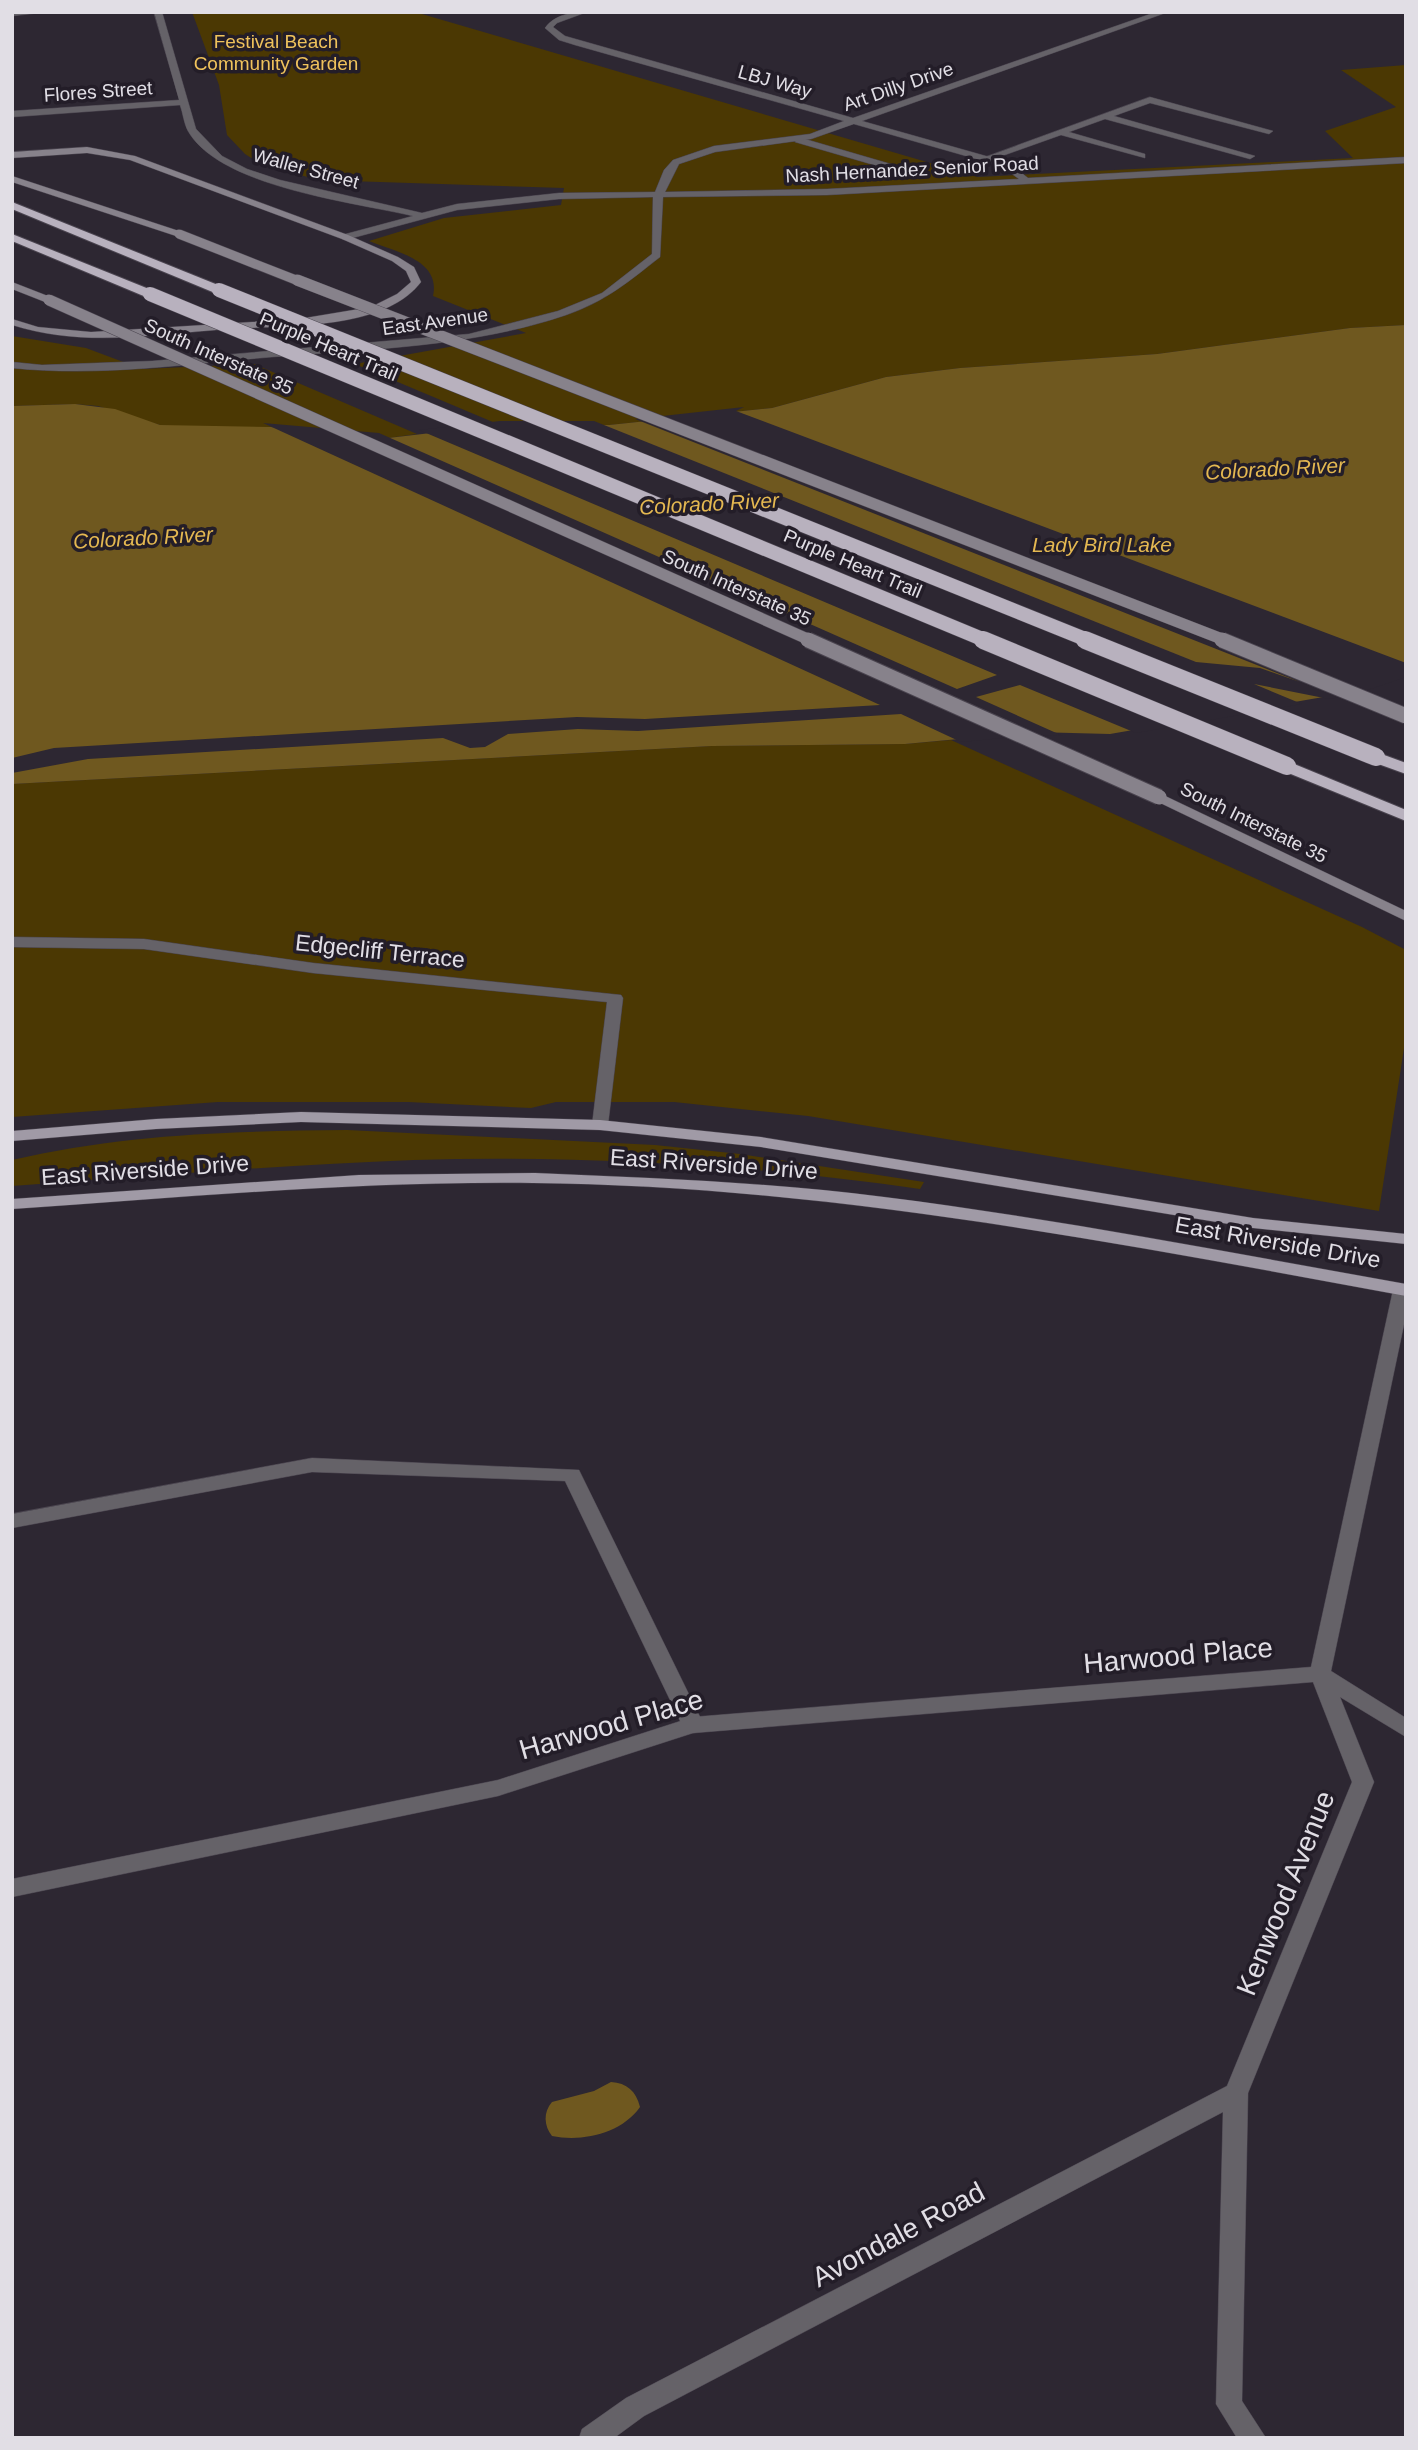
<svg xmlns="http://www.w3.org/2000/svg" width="1418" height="2450" viewBox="0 0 1418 2450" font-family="Arial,sans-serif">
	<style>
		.green { fill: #4b3803 }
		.water { fill: #6f581f }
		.pier { fill: #2d2732 }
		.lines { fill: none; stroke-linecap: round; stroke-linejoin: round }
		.lane-casing { stroke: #4a444f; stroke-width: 1 }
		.street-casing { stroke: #4a444f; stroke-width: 1 }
		.secondary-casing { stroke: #4a444f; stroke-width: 1 }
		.primary-casing { stroke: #4a444f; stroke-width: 1 }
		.highway-casing { stroke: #4a444f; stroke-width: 2 }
		.lane { fill: #656268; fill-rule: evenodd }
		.street { fill: #656268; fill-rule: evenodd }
		.secondary { fill: #87828b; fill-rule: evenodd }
		.primary { fill: #a09aa6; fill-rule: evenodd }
		.highway { fill: #b8b1be; fill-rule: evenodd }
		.secondary-bridge-far2-casing { stroke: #4a444f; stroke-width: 10; stroke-linecap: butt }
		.secondary-bridge-far1-casing { stroke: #4a444f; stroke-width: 12; stroke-linecap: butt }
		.secondary-bridge-casing { stroke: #4a444f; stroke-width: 17; stroke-linecap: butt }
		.highway-bridge-far1-casing { stroke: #4a444f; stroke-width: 15; stroke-linecap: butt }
		.highway-bridge-casing { stroke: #4a444f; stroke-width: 19; stroke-linecap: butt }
		.secondary-bridge-far2 { stroke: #87828b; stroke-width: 9 }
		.secondary-bridge-far1 { stroke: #87828b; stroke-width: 11 }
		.secondary-bridge { stroke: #87828b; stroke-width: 15 }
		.highway-bridge-far1 { stroke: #b8b1be; stroke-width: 14 }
		.highway-bridge { stroke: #b8b1be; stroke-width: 18 }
		.labels { text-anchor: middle; stroke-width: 7; stroke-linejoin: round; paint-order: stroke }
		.far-park-label { font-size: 19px; fill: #efc25c; stroke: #231d28 }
		.far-street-label { font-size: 19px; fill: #e1dee5; stroke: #231d28 }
		.far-water-label { font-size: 21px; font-style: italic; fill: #e4b851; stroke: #231d28 }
		.street-label { font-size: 23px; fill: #e1dee5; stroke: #231d28 }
		.near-street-label { font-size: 28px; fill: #e1dee5; stroke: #231d28 }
	</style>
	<rect width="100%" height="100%" fill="#2d2732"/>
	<!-- green -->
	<g class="green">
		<path d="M192,12h223l563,165 375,-19 -28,-27 71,-24 -55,-37 65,-5v260l-56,3 -193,26 -197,14 -74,9 -114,31 -163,17h-109l-145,-61 171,-31 -93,-37c8,-36 -37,-44 -64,-55l75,-23 117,-13 3,-17 -246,-8 -57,-16 -16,-10 -18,-19 -8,-50z"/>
		<polygon points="12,336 86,348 142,369 254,364 417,434 388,438 271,427 187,428 160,425 98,406 75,404 12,406"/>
		<polygon points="951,740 1362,927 1406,950 1406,1035 1379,1211 808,1116 674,1102 556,1102 531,1108 408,1102 218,1102 12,1117 12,784 712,746 905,744"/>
		<path d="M347,1130l308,15 85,9 184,28 -4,7c-167,-24 -337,-34 -506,-29 -134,5 -268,16 -402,26v-26c111,-26 221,-29 335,-30z"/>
	</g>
	<!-- water -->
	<g class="water">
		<polygon points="1406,325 1406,673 1352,692 1110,734 1034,732 905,744 712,746 12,784 12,406 75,404 115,409 160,425 271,427 388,438 500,425 609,425 772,408 886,377 960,368 1157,354 1350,328"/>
		<path d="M611,2082c16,1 25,9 29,25 -19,27 -58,35 -88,29 -8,-10 -9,-24 0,-34l42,-11z"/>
	</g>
	<!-- pier -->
	<polygon class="pier" points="744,407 736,411 1406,663 1406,677 1353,695 1329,699 1254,684 1302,704 1136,733 1020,685 976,697 1063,736 1034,735 961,742 901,714 638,731 578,729 508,734 485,747 470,748 443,738 88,759 12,773 12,758 54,748 577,717 645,719 880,705 263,423 379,433 957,689 997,675 419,430 500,421 594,421 1196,662 1260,668 1300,682 635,419"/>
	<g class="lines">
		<!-- lane casing -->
		<g class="lane-casing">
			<g id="lane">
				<polygon points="1150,97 1273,131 1269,134 1150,103 1114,116 1255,156 1250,159 1105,119 1069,132 1145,154 1145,158 1061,135 988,161 980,159"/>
				<polygon points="798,137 918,172 920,174 912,176 795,142"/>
				<polygon points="312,1458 579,1470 704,1725 701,1731 693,1733 685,1731 682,1725 565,1481 312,1472 12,1528 12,1514"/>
			</g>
		</g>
		<!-- street casing -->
		<g class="street-casing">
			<g id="street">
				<polygon points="12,12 47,12 12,16"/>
				<path d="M154,12h8l34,117 26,27 25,13 33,11 142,33 35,-9 102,-11 96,-1 9,-22 9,-10 41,-14 96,-12 34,-13 -269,-76 -16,-5 -14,-12c9,-13 26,-16 42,-16l-30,11 -4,4 12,9 288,82 303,-106h12l-306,109 145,41 21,16 378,-21v6l-579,32 -164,2 -3,60c-32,25 -54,44 -94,58 -94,32 -195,34 -294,42 -85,7 -174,20 -260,11v-6l30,3 110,-4 317,-27 89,-23 44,-18 50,-39 1,-57 -94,2 -102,11 -112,30 -3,-1v-4l71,-19c-60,-14 -193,-29 -225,-85 -4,-7 -5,-18 -8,-26l-168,12v-6l167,-11zM854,124l147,42 18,13 -192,10 -162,3 14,-28 36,-12 96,-13z"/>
				<polygon points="12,937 144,939 313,963 621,995 623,998 608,1125 600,1130 592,1125 607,1002 313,973 144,949 12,947"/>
				<polygon points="1402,1284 1406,1285 1406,1315 1331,1671 1406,1718 1406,1737 1340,1697 1374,1782 1248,2093 1242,2401 1266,2438 1237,2438 1216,2404 1223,2112 644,2416 614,2438 579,2438 582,2429 626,2398 1227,2086 1352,1782 1313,1682 693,1733 498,1796 12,1897 12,1879 498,1780 693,1717 1311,1667 1393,1290"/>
			</g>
		</g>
		<!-- secondary casing -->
		<g class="secondary-casing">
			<g id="secondary">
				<path d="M87,147l48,9 213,79 50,22 16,10 7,15c-37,49 -136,43 -192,47 -73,5 -145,19 -217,-4v-6l26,8 53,5 208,-13 72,-12 26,-13 14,-12 -5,-11 -14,-10 -50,-22 -212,-79 -43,-7 -75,5v-6z"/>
				<polygon points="12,176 182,232 184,234 176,236 12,182"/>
				<polygon points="12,282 53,298 54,300 45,302 12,289"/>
				<polygon points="1159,793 1406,911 1406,921 1154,800 1154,794"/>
			</g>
		</g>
		<!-- primary casing -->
		<g class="primary-casing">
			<g id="primary">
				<polygon points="301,1112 600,1120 761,1137 1253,1218 1406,1234 1406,1244 1253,1228 761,1147 600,1130 301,1122 156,1129 12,1141 12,1131 156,1119"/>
				<path d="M535,1173c116,5 233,9 349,24 175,22 348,56 522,87v12c-289,-53 -578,-110 -873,-113 -174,-2 -347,14 -521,26v-10l347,-24z"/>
			</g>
		</g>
		<!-- highway casing -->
		<g class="highway-casing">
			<g id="highway">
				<polygon points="12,202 223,287 225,290 215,293 12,209"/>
				<polygon points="12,234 154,291 156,294 146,297 12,241"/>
				<polygon points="1376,752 1406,763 1406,774 1370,761 1370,753"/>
				<polygon points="1287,761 1406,810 1406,821 1281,770 1281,762"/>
			</g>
		</g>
		<!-- lane -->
		<use href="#lane" class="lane"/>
		<!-- street -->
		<use href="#street" class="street"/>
		<!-- secondary -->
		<use href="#secondary" class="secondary"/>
		<!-- primary -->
		<use href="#primary" class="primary"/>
		<!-- highway -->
		<use href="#highway" class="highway"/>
		<!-- secondary-bridge-far2 casing -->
		<g class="secondary-bridge-far2-casing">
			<polyline id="secondary-bridge-far2" points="179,234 301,282"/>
		</g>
		<!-- secondary-bridge-far1 casing -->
		<g class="secondary-bridge-far1-casing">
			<g id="secondary-bridge-far1">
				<polyline points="297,280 1227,641"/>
				<polyline points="49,300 812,641"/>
			</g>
		</g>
		<!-- secondary-bridge casing -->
		<g class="secondary-bridge-casing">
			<g id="secondary-bridge">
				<polyline points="808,640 1159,797"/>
				<polyline points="1222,640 1406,716"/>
			</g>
		</g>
		<!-- highway-bridge-far1 casing -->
		<g class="highway-bridge-far1-casing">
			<g id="highway-bridge-far1">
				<polyline points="219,290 1090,641"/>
				<polyline points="150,294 987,641"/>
			</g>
		</g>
		<!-- highway-bridge casing -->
		<g class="highway-bridge-casing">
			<g id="highway-bridge">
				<polyline points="983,640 1287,766"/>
				<polyline points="1085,640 1376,757"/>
			</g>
		</g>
		<!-- secondary-bridge-far2 -->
		<use href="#secondary-bridge-far2" class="secondary-bridge-far2"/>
		<!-- secondary-bridge-far1 -->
		<use href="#secondary-bridge-far1" class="secondary-bridge-far1"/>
		<!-- secondary-bridge -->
		<use href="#secondary-bridge" class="secondary-bridge"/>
		<!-- highway-bridge-far1 -->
		<use href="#highway-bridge-far1" class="highway-bridge-far1"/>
		<!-- highway-bridge -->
		<use href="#highway-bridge" class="highway-bridge"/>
	</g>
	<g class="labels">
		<!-- far-park labels -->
		<g class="far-park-label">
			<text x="276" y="48">Festival Beach<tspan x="276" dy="22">Community Garden</tspan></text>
		</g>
		<!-- far-street labels -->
		<g class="far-street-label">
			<text transform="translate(775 81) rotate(16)" y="7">LBJ Way</text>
			<text transform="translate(898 86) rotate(-19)" y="7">Art Dilly Drive</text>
			<text transform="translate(98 91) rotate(-4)" y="7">Flores Street</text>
			<text transform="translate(306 168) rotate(15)" y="7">Waller Street</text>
			<text transform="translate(912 169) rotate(-3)" y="7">Nash Hernandez Senior Road</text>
			<text transform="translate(435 321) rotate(-8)" y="7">East Avenue</text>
			<text transform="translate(329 346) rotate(23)" y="7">Purple Heart Trail</text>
			<text transform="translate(219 356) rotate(24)" y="7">South Interstate 35</text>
			<text transform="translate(853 563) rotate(23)" y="7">Purple Heart Trail</text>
			<text transform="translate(737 587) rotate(24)" y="7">South Interstate 35</text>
			<text transform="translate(1254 822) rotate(26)" y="7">South Interstate 35</text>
		</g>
		<!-- far-water labels -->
		<g class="far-water-label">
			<text transform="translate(1275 469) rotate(-3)" y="7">Colorado River</text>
			<text transform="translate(709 504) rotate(-3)" y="7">Colorado River</text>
			<text transform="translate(143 538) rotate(-3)" y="7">Colorado River</text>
			<text x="1102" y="552">Lady Bird Lake</text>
		</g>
		<!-- street labels -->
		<g class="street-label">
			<text transform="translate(380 951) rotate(6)" y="8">Edgecliff Terrace</text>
			<text transform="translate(714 1164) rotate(4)" y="8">East Riverside Drive</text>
			<text transform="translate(145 1170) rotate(-4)" y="8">East Riverside Drive</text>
			<text transform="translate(1278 1242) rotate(10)" y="8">East Riverside Drive</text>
		</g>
		<!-- near-street labels -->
		<g class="near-street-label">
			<text transform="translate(1178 1655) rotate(-5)" y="10">Harwood Place</text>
			<text transform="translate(611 1724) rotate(-16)" y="10">Harwood Place</text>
			<text transform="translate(1285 1893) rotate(-68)" y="10">Kenwood Avenue</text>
			<text transform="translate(898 2234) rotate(-28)" y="10">Avondale Road</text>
		</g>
	</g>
	<!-- border -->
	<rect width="1418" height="2450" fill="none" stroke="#e1dee5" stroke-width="28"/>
</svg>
